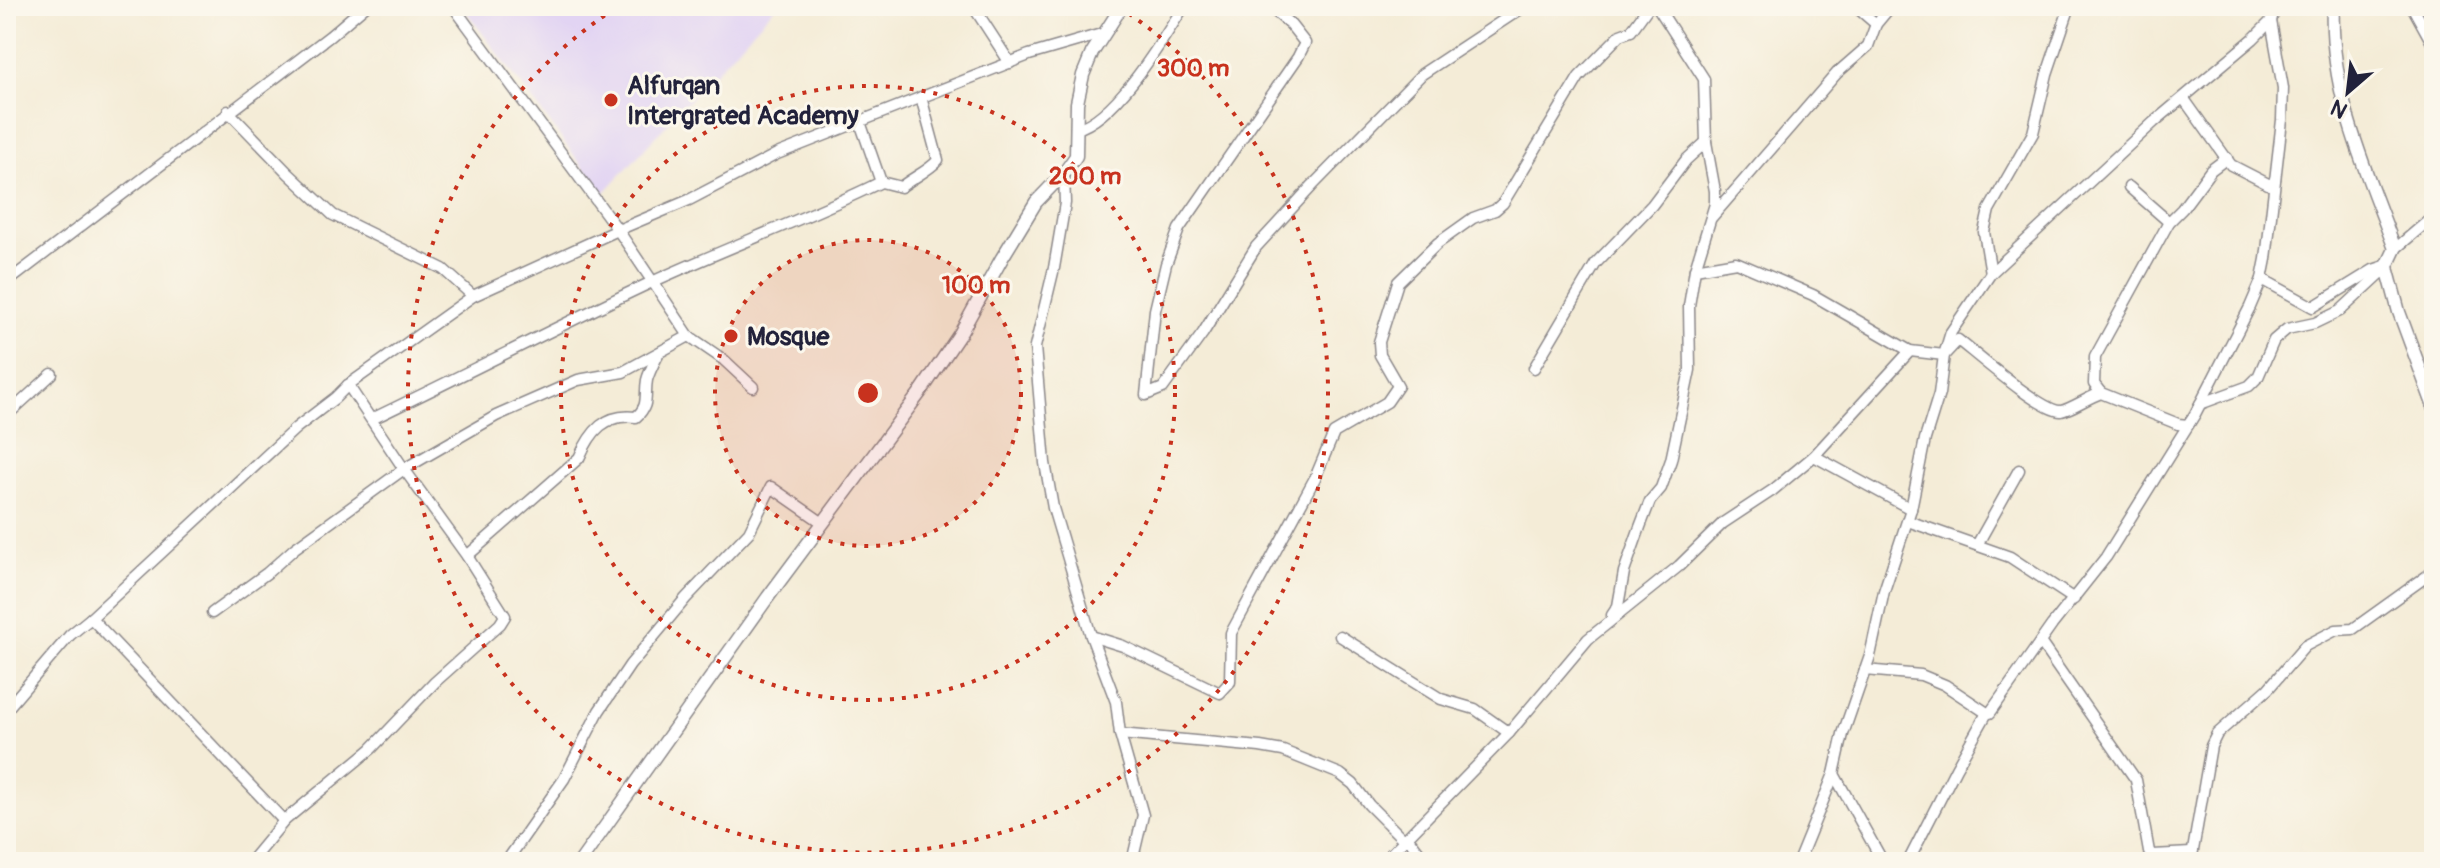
<svg xmlns="http://www.w3.org/2000/svg" width="2440" height="868" viewBox="0 0 2440 868" font-family="Pangolin,sans-serif">
	<style>
		.built { fill: #e2d4f3 }
		.lines { fill: none; stroke-linecap: round; stroke-linejoin: round }
		.minor-casing { stroke: #8b8789; stroke-width: 13 }
		.tertiary-casing { stroke: #8b8789; stroke-width: 15 }
		.minor { stroke: #fff; stroke-width: 10 }
		.tertiary { stroke: #fff; stroke-width: 12 }
		.ring { fill: none; stroke: #c8321e; stroke-width: 4; stroke-dasharray: 4 8 }
		.poi-dot { fill: #c8321e; stroke: #fbf7ec; stroke-width: 3 }
		.labels { text-anchor: middle; stroke-width: 6; stroke-linejoin: round; paint-order: stroke }
		.poi-label { font-size: 26px; font-weight: bold; fill: #22223b; stroke: #fbf7ec; text-anchor: start }
		.centre { fill: #c8321e; stroke: #fbf7ec; stroke-width: 4 }
		.ring-label { font-size: 24px; text-anchor: middle; font-weight: bold; fill: #c8321e; stroke: #fbf7ec; stroke-width: 6; stroke-linejoin: round; paint-order: stroke }
	</style>
	<rect width="100%" height="100%" fill="#fbf7ec"/>
	<filter id="ink" filterUnits="userSpaceOnUse"><feTurbulence type="fractalNoise" baseFrequency=".0125" numOctaves="2"/><feDisplacementMap in="SourceGraphic" scale="16" xChannelSelector="R" yChannelSelector="G"/><feConvolveMatrix kernelMatrix="1 2 1 2 8 2 1 2 1" color-interpolation-filters="sRGB"/></filter>
	<filter id="wash" filterUnits="userSpaceOnUse"><feTurbulence type="fractalNoise" baseFrequency=".006" numOctaves="4" result="noise"/><feDisplacementMap in="SourceGraphic" scale="32" xChannelSelector="R" yChannelSelector="G"/><feGaussianBlur stdDeviation="1.8" result="paint"/><feColorMatrix in="noise" values="0 0 0 0 0 0 0 0 0 0 0 0 0 0 0 0 0 1.4 0 .05"/><feComposite in="paint" operator="in"/></filter>
	<g filter="url(#wash)">
		<rect width="100%" height="100%" fill="#f4ecd7"/>
		<!-- built -->
		<polygon class="built" points="462,6 776,6 603,194"/>
	</g>
	<g filter="url(#ink)">
		<g class="lines">
			<!-- minor casing -->
			<g class="minor-casing">
				<g id="minor">
					<polyline points="453,6 618,230 689,336 724,360 753,387"/>
					<polyline points="973,6 1010,63"/>
					<polyline points="1269,6 1290,24 1305,43 1298,57 1179,229 1166,264 1155,310 1146,395 1163,388 1203,333 1256,247 1313,185 1422,74 1519,10 1521,6"/>
					<polyline points="1855,6 1876,24"/>
					<polyline points="2412,6 2434,46"/>
					<polyline points="2184,99 2231,165 2272,186 2275,179"/>
					<polyline points="228,111 288,173 333,215 443,269 473,296"/>
					<polyline points="860,122 881,182"/>
					<path d="M1076,129c40,-10 86,-88 108,-123"/>
					<polyline points="1064,173 1065,203 1054,268 1035,347 1045,463 1053,508 1091,636 1116,702 1120,734 1143,815 1132,862"/>
					<polyline points="2129,187 2169,222"/>
					<polyline points="1712,217 1837,73 1868,46 1876,24 1891,6"/>
					<polyline points="2395,249 2427,222 2434,220"/>
					<path d="M1695,269l41,-7 77,33 97,56 34,4 14,-15c18,14 84,72 103,71 8,-1 28,-14 40,-18l77,31 10,1 3,-5"/>
					<polyline points="1991,273 1984,232 1989,210 2033,133 2047,74 2070,6"/>
					<polyline points="2262,279 2313,307 2373,270 2385,266"/>
					<polyline points="6,283 330,36 365,6"/>
					<polyline points="1534,368 1596,263 1652,205 1686,160 1706,142"/>
					<polyline points="2101,393 2094,384 2095,357 2169,222 2182,209 2211,170 2227,158"/>
					<polyline points="2200,404 2249,386 2258,377 2274,340 2287,329 2315,323 2340,311 2380,274 2388,271"/>
					<polyline points="6,416 52,374"/>
					<path d="M372,419c94,-45 186,-93 280,-137 76,-35 154,-63 229,-100l20,5c11,-9 29,-17 37,-27l-17,-63"/>
					<polyline points="1814,456 1911,509"/>
					<polyline points="1908,521 2010,557 2074,599"/>
					<polyline points="1977,545 2019,470"/>
					<path d="M467,556l112,-98c12,-27 26,-45 57,-41 14,-12 8,-21 11,-37 2,-8 7,-17 11,-25"/>
					<polyline points="212,613 267,573 295,548 404,469 496,416 578,380 623,372 689,336"/>
					<polyline points="1612,615 1618,606 1624,572 1640,527 1650,501 1661,488 1671,460 1690,370 1689,306 1695,269 1715,204 1715,191 1706,142 1704,79 1657,6"/>
					<polyline points="91,618 284,821"/>
					<polyline points="1091,636 1123,646 1220,693 1230,682 1231,633 1315,478 1334,433 1387,402 1398,386 1380,355 1379,342 1398,282 1438,243 1473,218 1495,210 1503,203 1579,77 1620,35 1631,31 1649,6"/>
					<polyline points="1340,636 1441,699 1475,709 1509,733"/>
					<polyline points="2040,642 2136,780 2149,852 2153,855 2191,853"/>
					<polyline points="1865,670 1921,675 1945,685 1987,713"/>
					<polyline points="6,710 70,635 91,618 296,428 335,398 348,385 473,296 618,230 689,200 777,154 1029,55 1105,33"/>
					<polyline points="1120,734 1260,747 1283,751 1340,774 1353,784 1369,805 1405,841"/>
					<polyline points="1834,774 1883,862"/>
					<polyline points="1408,838 1427,862"/>
					<polyline points="250,862 284,821 371,749 435,682 500,624 505,616 467,556 404,469 348,385"/>
					<polyline points="506,862 564,779 599,711 630,665 686,598 749,532 771,487 823,523"/>
					<polyline points="1383,862 1509,733 1588,639 1679,566 1723,523 1773,490 1814,456 1910,351"/>
					<polyline points="1798,862 1834,774 1843,734 1870,656 1884,591 1911,509 1925,439 1939,394 1944,355 1951,332 1991,273 2154,122 2253,39 2271,21 2275,6"/>
					<polyline points="1908,862 1956,768 1987,713 1990,713 2052,625 2106,557 2195,414 2250,307 2262,279 2266,259 2282,120 2283,88 2271,21"/>
					<polyline points="2191,862 2211,746 2217,734 2268,689 2305,646 2336,630 2353,629 2434,571"/>
					<polyline points="2214,862 2228,862"/>
				</g>
			</g>
			<!-- tertiary casing -->
			<g class="tertiary-casing">
				<g id="tertiary">
					<path d="M2333,6c-4,86 33,164 62,243l-8,17 1,5 11,41 35,95"/>
					<polyline points="580,862 768,597 922,390 961,332 1002,258 1036,202 1064,173 1076,156 1077,103 1083,75 1092,53 1122,6"/>
				</g>
			</g>
			<!-- minor -->
			<use href="#minor" class="minor"/>
			<!-- tertiary -->
			<use href="#tertiary" class="tertiary"/>
		</g>
	</g>
	<!-- distance rings -->
	<circle cx="868" cy="393" r="153" fill="#c8321e" fill-opacity=".12"/>
	<g class="ring">
		<circle cx="868" cy="393" r="153"/>
		<circle cx="868" cy="393" r="307"/>
		<path d="M1119 7A460 460 0 1 1 617 7"/>
	</g>
	<!-- markers -->
	<g class="poi-dot">
		<circle cx="611" cy="100" r="8"/>
		<circle cx="731" cy="336" r="8"/>
	</g>
	<g class="labels">
		<!-- poi labels -->
		<g class="poi-label">
			<text x="627" y="94">Alfurqan<tspan x="627" dy="30">Intergrated Academy</tspan></text>
			<text x="747" y="345">Mosque</text>
		</g>
	</g>
	<circle cx="868" cy="393" r="12" class="centre"/>
	<g class="ring-label">
		<text x="1193" y="76">300 m</text>
		<text x="1085" y="184">200 m</text>
		<text x="976" y="293">100 m</text>
	</g>
	<!-- margin -->
	<rect width="2440" height="868" fill="none" stroke="#fbf7ec" stroke-width="32"/>
	<!-- north arrow -->
	<g transform="translate(2348 92) rotate(208)" stroke="#fbf7ec" stroke-width="6" paint-order="stroke">
	<path d="M0-6L14 30L0 20L-14 30Z" fill="#22223b"/>
	<text y="-12" font-size="22" font-weight="bold" text-anchor="middle" fill="#22223b">N</text>
	</g>
</svg>
